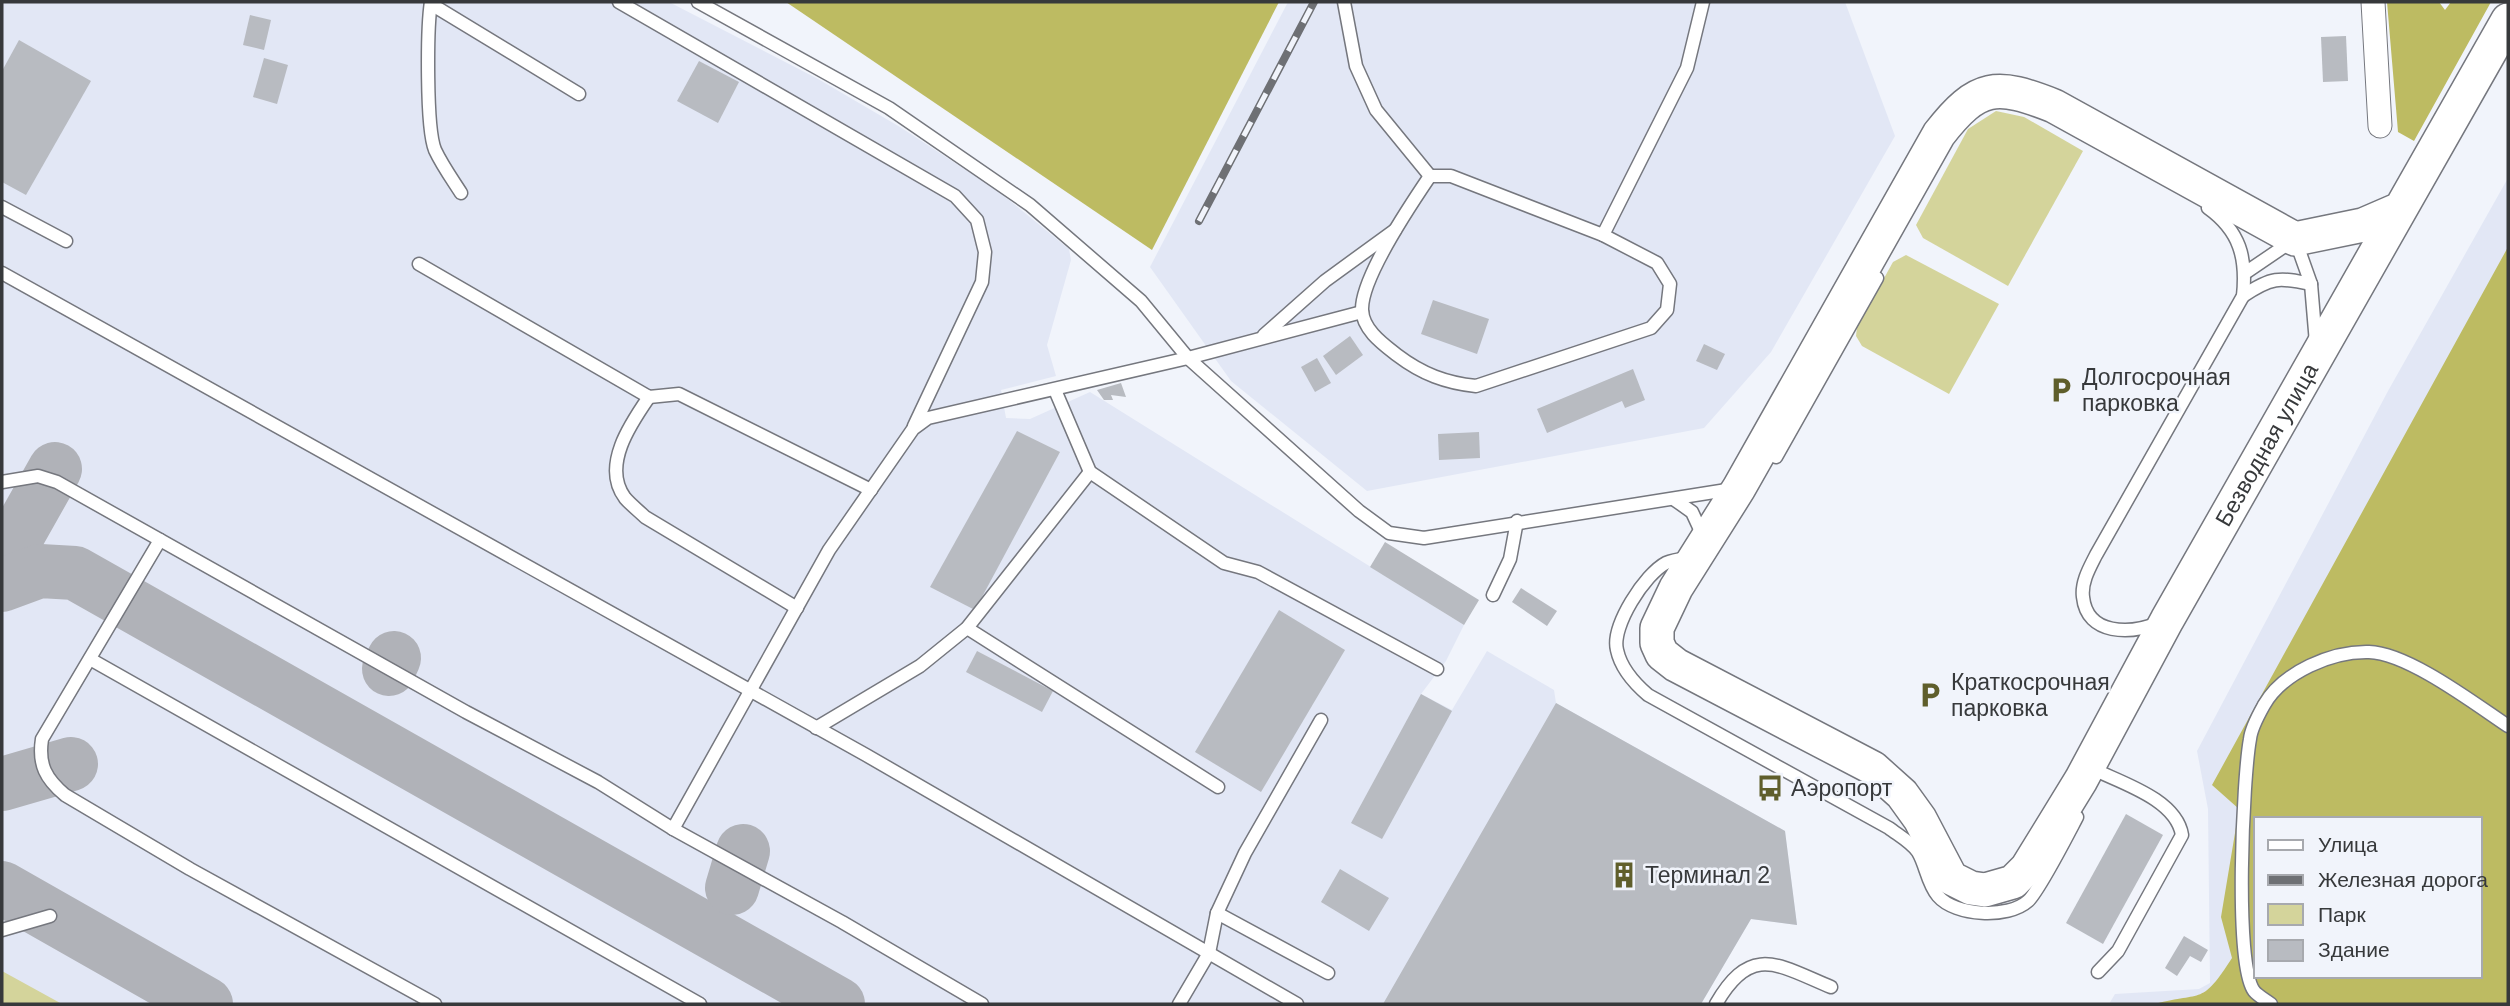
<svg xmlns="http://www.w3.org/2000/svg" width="2510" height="1006" viewBox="0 0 2510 1006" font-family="Helvetica,sans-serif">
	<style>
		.built { fill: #e2e7f5; fill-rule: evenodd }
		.green { fill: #d4d49b }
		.forest { fill: #bdbb62; fill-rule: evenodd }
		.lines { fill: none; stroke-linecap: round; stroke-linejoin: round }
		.taxiway { stroke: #b0b2b8; stroke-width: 54 }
		.building { fill: #b8bbc1 }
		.service-casing { stroke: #75777e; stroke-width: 15 }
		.minor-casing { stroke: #75777e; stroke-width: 25 }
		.secondary-casing { stroke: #75777e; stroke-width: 36 }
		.service { stroke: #fff; stroke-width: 12 }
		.minor { stroke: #fff; stroke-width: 23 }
		.secondary { stroke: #fff; stroke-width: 33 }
		.rail-casing { stroke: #6e7074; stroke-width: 8 }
		.rail { stroke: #f1f4fb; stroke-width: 5; stroke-dasharray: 16; stroke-linecap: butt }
		.labels { text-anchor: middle; stroke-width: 5; stroke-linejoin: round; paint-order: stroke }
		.poi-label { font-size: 23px; fill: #37393b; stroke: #f1f4fb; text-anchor: start }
		.street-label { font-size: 23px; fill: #37393b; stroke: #f1f4fb }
	</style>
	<rect width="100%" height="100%" fill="#f1f4fb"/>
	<!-- built -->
	<g class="built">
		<polygon points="2,2 669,2 818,79 900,127 998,191 1069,249 1071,260 1047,345 1056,376 1001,390 1006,418 1030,419 1090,392 1464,625 1446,661 1421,694 1452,710 1487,651 1554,690 1556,703 1785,831 1797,925 1751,919 1701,1004 2,1004"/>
		<polygon points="1288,2 1845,2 1895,136 1771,352 1704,428 1367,491 1231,381 1150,267"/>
		<path d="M2508,178v826h-399l6,-10 84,-5 11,-6 -2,-174 -11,-58 191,-360zM2256,819h224v157h-224z"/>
	</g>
	<!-- green -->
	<g class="green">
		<polygon points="1996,111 2024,117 2083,151 2008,286 1923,238 1916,225 1968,129"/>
		<polygon points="1906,255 1999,304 1949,394 1862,346 1856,336 1857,327 1893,262"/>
		<polygon points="2,971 62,1004 2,1004"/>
	</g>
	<!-- forest -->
	<g class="forest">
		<polygon points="786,2 1279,2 1152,250"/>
		<polygon points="2387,2 2439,2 2445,10 2451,2 2491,2 2414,141 2398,132"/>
		<path d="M2508,247v757h-353c49,-13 46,2 77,-46l-11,-41 18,-108 -27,-24zM2256,819h224v157h-224z"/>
	</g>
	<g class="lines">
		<!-- taxiway -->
		<g class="taxiway">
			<polyline points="2,563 55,469"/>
			<polyline points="2,585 40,571 75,573 838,1004"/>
			<polyline points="389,669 394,658"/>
			<polyline points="2,784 71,764"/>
			<polyline points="2,888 206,1004"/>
			<polyline points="732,888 743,851"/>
		</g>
	</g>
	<!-- building -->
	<g class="building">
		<polygon points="250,15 271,20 264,50 243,45"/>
		<polygon points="2346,36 2348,81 2323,82 2321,37"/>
		<polygon points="19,40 91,81 26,195 2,182 2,71"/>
		<polygon points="264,58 288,65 277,104 253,97"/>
		<polygon points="699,61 739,82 718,123 677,101"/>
		<polygon points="1433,300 1489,319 1477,354 1421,334"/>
		<polygon points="1350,336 1363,355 1336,375 1323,356"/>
		<polygon points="1704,344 1725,354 1717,370 1696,361"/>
		<polygon points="1317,358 1331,383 1315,392 1301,367"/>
		<polygon points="1633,369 1645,400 1625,408 1622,401 1547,433 1537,409"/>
		<polygon points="1121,383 1126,397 1111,395 1113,400 1104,400 1097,390"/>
		<polygon points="1017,431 1060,452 975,610 930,587"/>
		<polygon points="1479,432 1480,458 1439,460 1438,434"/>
		<polygon points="1385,542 1479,600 1464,625 1370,567"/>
		<polygon points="1521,588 1557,611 1547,626 1512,602"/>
		<polygon points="1279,610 1345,650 1261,792 1195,752"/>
		<polygon points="977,651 1053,691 1042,712 966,672"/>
		<polygon points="1421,694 1452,711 1382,839 1351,823"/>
		<polygon points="1556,703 1785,831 1797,925 1751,919 1701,1004 1383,1004"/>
		<polygon points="2126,814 2163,835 2103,944 2066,923"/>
		<polygon points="1340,869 1389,898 1369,931 1321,902"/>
		<polygon points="2184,936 2208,950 2201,962 2190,956 2177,976 2165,968"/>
	</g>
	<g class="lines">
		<!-- service casing -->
		<g class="service-casing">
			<g id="service">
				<path d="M431,2c-4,26 -5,126 4,148 7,15 17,29 26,43"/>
				<polyline points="619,2 955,196 977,220 985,252 982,282 914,426"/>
				<polyline points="698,2 889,108 1030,205 1141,301 1188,358 1359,511 1389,533 1424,538 1733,489"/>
				<polyline points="1344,2 1356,66 1376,110 1430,176"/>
				<polyline points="431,4 579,94"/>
				<path d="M1430,176h21l152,59 54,28 13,21 -3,26 -16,18 -175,58c-30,-3 -54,-12 -79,-31 -14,-11 -34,-25 -35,-45 -1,-32 49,-106 68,-134z"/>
				<polyline points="2,207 66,241"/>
				<polyline points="1603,235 1687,68 1703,2"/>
				<polyline points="419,264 649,397 679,394 871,490"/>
				<polyline points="2,273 866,755 1297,1004"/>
				<polyline points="2245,273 2295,239 2311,284 2316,343"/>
				<path d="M2243,296c28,-19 36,-19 68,-12"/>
				<polyline points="1264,335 1325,281 1395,230"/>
				<polyline points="1055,390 1090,472 1224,563 1258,572 1437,669"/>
				<path d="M649,397c-18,26 -48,69 -24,101 6,7 14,13 20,19l152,91"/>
				<polyline points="1776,457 1877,278"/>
				<polyline points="2,482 38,476 57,482 466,712 598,782 673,829 842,922 982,1004"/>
				<polyline points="1675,500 1692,512 1704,538"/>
				<path d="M160,540l-118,199c-4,26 4,40 23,56l125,74 245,135"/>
				<path d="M1688,558c-7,1 -15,2 -22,5 -21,11 -55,63 -49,87 4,19 17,33 31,45l241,133c9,7 22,14 29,24 8,13 9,31 20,44 17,20 70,23 90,5 11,-10 40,-67 49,-84"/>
				<polyline points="1493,595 1510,559 1517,521"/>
				<path d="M2158,623c-27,11 -71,13 -75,-26 -2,-15 7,-30 13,-42l147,-259c4,-38 -3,-65 -35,-88"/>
				<polyline points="967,628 1218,787"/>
				<polyline points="90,659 700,1004"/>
				<polyline points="1321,720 1245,853 1217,913 1328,973"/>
				<polyline points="816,728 920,666 967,628 1090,472"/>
				<path d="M2089,767c29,15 87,31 93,68l-64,116 -20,21"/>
				<polyline points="673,829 829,550 913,429 928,418 1188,358 1362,312"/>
				<polyline points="2,930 50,916"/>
				<polyline points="1179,1004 1209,953 1217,913"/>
				<path d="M1716,1004c35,-61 62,-39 115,-17"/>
				<path d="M2271,1004c-5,-4 -13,-8 -17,-13 -20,-27 -11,-214 -4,-252 1,-11 9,-25 14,-34 19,-33 68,-54 105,-53 39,1 106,52 139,74"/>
			</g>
		</g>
		<!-- minor casing -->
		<g class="minor-casing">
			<polyline id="minor" points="2373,2 2380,126"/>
		</g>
		<!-- secondary casing -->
		<g class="secondary-casing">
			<g id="secondary">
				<path id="s1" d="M2400,209l-37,16 -68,14 -241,-133c-58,-23 -76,-22 -115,28l-200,354 -63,100 -19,40v15l5,11 14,11 197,103 29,26 18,25 31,59 20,10 14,2 28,-8 14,-14 54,-88 86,-160 341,-600"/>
			</g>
		</g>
		<!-- service -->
		<use href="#service" class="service"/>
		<!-- minor -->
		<use href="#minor" class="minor"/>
		<!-- secondary -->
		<use href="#secondary" class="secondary"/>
		<!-- rail casing -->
		<g class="rail-casing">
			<polyline id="rail" points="1199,221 1314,2"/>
		</g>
		<!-- rail -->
		<use href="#rail" class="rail"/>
	</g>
	<!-- icons -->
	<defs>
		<g id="parking-bare" transform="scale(2.1)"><path d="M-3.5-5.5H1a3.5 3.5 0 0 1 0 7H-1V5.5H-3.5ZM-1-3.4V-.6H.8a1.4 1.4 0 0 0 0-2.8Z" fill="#5f5e2b" stroke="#f1f4fb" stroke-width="2.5" paint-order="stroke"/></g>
		<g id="bus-bare" transform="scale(2.1)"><path d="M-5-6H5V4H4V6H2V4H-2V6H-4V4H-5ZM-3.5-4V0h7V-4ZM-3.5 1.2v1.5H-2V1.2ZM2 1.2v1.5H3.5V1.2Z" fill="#5f5e2b" stroke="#f1f4fb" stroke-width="2.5" paint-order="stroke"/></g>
		<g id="building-bare" transform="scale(2.1)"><path d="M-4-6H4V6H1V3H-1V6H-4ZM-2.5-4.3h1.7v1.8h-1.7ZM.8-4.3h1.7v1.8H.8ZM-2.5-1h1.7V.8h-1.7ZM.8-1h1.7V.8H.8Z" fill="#5f5e2b" stroke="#f1f4fb" stroke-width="2.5" paint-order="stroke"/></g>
	</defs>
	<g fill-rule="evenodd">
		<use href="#parking-bare" x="2061" y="390"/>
		<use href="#parking-bare" x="1930" y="695"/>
		<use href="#bus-bare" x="1770" y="788"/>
		<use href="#building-bare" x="1624" y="875"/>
	</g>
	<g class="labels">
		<!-- poi labels -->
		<g class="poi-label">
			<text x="2082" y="385">Долгосрочная<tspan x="2082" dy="26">парковка</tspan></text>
			<text x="1951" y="690">Краткосрочная<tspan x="1951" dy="26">парковка</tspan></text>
			<text x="1791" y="796">Аэропорт</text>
			<text x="1645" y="883">Терминал 2</text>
		</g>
		<!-- street labels -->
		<g class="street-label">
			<text dy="8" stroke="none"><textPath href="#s1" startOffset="2063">Безводная улица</textPath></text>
		</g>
	</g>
	<!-- border -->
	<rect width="2510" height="1006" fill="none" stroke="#37393b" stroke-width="7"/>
	<!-- legend -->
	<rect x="2254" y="817" width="228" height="161" fill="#f1f4fb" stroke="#a7a9ae" stroke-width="2"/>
	<rect x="2268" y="840" width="35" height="10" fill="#ffffff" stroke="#a7a9ae" stroke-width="2"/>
	<text x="2318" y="852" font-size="21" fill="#37393b">Улица</text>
	<rect x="2268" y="875" width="35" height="10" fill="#6e7074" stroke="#a7a9ae" stroke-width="2"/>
	<text x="2318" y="887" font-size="21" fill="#37393b">Железная дорога</text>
	<rect x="2268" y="904" width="35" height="21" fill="#d4d49b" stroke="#a7a9ae" stroke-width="2"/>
	<text x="2318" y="922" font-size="21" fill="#37393b">Парк</text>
	<rect x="2268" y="940" width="35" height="21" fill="#b8bbc1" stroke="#a7a9ae" stroke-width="2"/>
	<text x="2318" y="957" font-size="21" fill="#37393b">Здание</text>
</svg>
